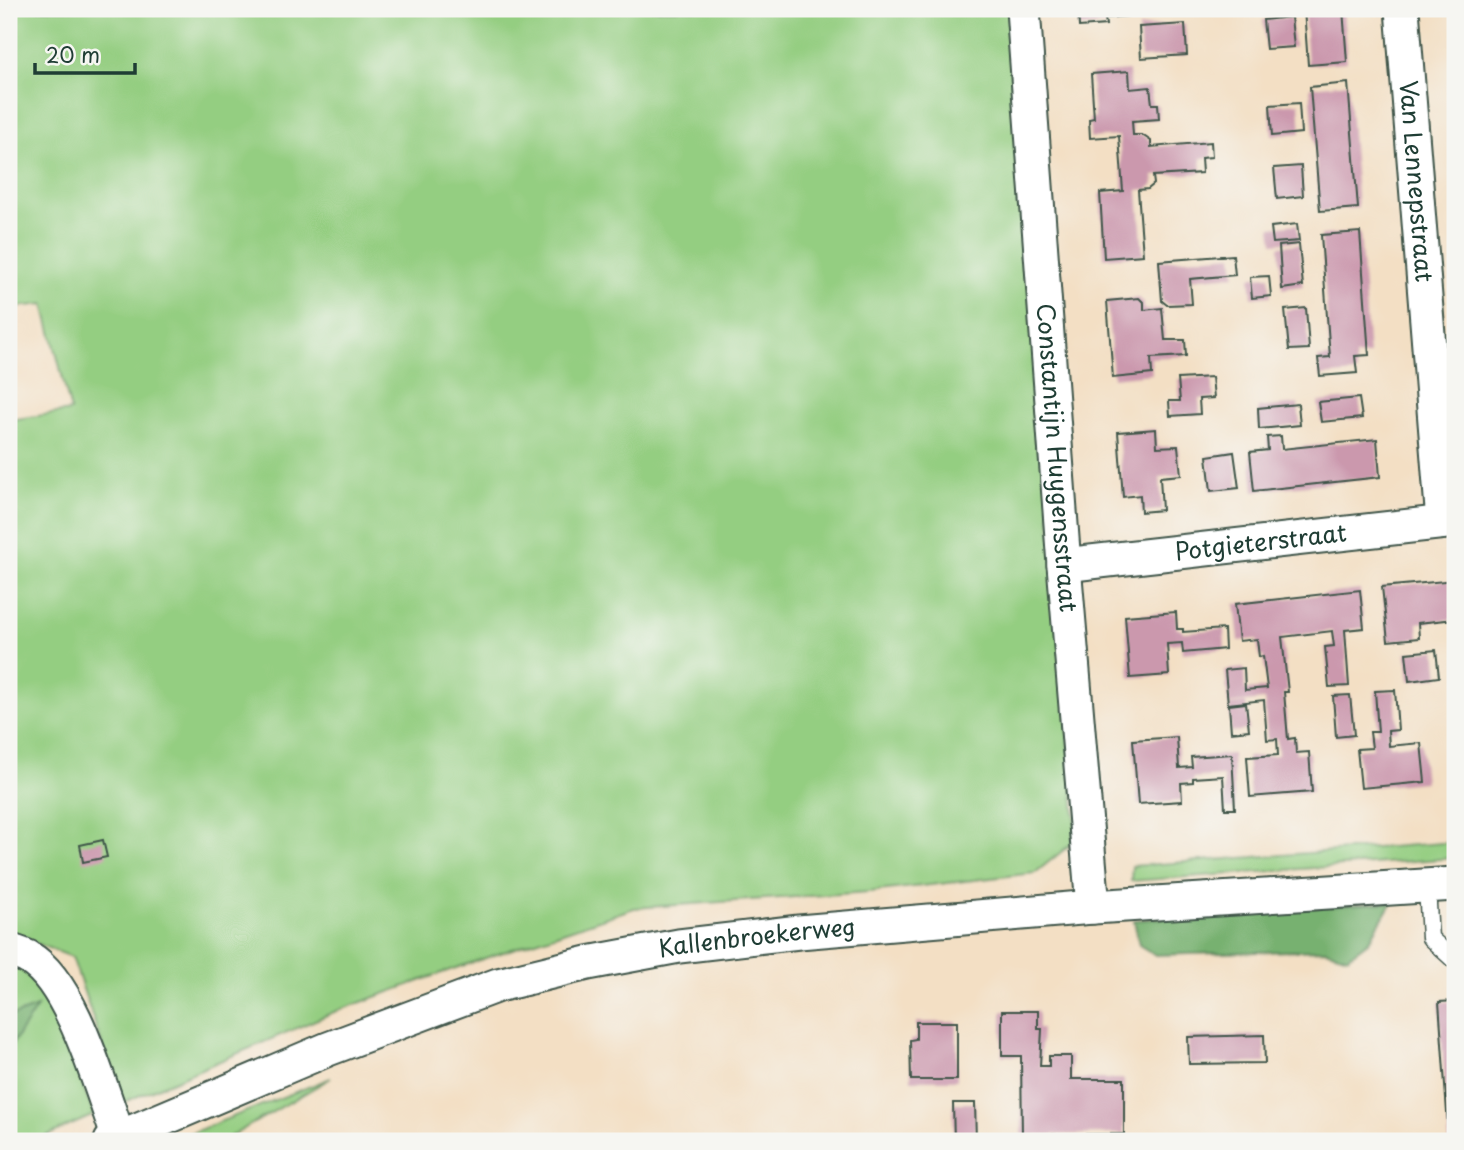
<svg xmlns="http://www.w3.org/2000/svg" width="1464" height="1150" viewBox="0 0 1464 1150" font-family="'Playpen Sans',sans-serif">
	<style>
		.green { fill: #94ce81; stroke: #5a865a; stroke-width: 2 }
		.forest { fill: #77b16f; stroke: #4b7752; stroke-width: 2 }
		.building { fill: #cb98ad }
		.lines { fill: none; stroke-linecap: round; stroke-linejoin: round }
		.service-casing { stroke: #3f554a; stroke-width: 19 }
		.minor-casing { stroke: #3f554a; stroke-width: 37 }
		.service { stroke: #fff; stroke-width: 16 }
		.minor { stroke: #fff; stroke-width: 33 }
		.labels { text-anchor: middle; stroke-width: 6; stroke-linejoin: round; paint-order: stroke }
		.street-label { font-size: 24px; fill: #1f3d34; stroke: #f6f6f2 }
	</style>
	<rect width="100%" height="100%" fill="#f6f6f2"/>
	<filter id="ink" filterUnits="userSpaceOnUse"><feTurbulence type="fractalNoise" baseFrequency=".0143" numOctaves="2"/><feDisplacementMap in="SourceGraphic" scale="14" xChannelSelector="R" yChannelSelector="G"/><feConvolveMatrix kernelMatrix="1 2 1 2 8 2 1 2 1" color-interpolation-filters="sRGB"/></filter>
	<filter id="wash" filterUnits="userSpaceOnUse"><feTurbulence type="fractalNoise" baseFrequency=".00686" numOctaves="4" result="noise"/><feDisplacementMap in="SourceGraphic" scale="28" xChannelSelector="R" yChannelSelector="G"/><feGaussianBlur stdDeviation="1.57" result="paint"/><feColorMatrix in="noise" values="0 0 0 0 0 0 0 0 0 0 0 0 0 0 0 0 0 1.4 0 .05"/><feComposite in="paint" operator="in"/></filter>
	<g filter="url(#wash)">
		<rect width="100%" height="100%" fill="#f3dfc4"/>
		<!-- green -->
		<g class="green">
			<polygon points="9,9 1008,9 1076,827 1071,844 1035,873 869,892 634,908 453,969 334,1012 122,1103 72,957 9,933 9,420 71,411 44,304 9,308"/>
			<polygon points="1455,842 1455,858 1131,881 1132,866"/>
			<polygon points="9,966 36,974 58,1021 94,1115 35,1141 9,1141 9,1049 36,1008 9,1017"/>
			<polygon points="331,1078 223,1141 171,1141"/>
		</g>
		<!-- forest -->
		<g class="forest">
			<polygon points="1392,902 1369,941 1348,957 1325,950 1155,955 1139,945 1134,920"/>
			<polygon points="37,1007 9,1049 9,1017"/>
		</g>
		<g id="blocks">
			<!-- building -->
			<g class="building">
				<polygon points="1078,9 1139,9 1140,15 1105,18 1106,25 1079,27"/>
				<polygon points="1304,9 1343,9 1347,62 1308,65"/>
				<polygon points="1291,17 1294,47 1266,49 1263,20"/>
				<polygon points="1185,24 1187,55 1141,58 1139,27"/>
				<polygon points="1129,71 1130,89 1150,87 1152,104 1158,104 1159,119 1132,121 1133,135 1142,135 1151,141 1151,147 1211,142 1212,157 1201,158 1202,173 1153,176 1154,184 1148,189 1138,190 1143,255 1104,258 1100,193 1123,191 1121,164 1119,136 1090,138 1089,119 1094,118 1091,74"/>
				<polygon points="1348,83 1358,208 1320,211 1310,87"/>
				<polygon points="1299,103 1301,133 1272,136 1270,105"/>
				<polygon points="1301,166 1303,196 1277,199 1274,168"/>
				<polygon points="1297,224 1299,241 1273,243 1271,227"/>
				<polygon points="1360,232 1369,355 1355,356 1357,373 1320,376 1318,358 1330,357 1321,235"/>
				<polygon points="1299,244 1303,286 1282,289 1279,246"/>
				<polygon points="1233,255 1235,275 1190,279 1192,304 1167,305 1162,301 1159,261"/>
				<polygon points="1269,276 1271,296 1252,298 1250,277"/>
				<polygon points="1139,298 1144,303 1144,310 1162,308 1165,340 1185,340 1186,356 1151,358 1152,374 1113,378 1107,301"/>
				<polygon points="1306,308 1309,349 1289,350 1285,310"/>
				<polygon points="1212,377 1214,398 1199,399 1200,414 1170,416 1169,401 1180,401 1178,379"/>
				<polygon points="1359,398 1362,418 1321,422 1318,402"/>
				<polygon points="1298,404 1300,425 1259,429 1258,408"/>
				<polygon points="1156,429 1157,447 1178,446 1181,475 1160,477 1162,510 1141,512 1140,495 1123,497 1118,432"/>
				<polygon points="1281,436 1282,449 1377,439 1380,477 1254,491 1250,452 1268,450 1267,437"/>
				<polygon points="1234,452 1239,488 1211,491 1207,456"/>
				<polygon points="1455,580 1455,619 1418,623 1419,638 1388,641 1382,587"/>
				<polygon points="1360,590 1364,628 1345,630 1349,686 1329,687 1325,647 1334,646 1332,631 1282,637 1288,692 1284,692 1288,739 1295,738 1296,753 1309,752 1312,792 1250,797 1247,757 1278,755 1277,739 1267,740 1264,700 1228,704 1225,670 1244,668 1245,690 1267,688 1263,656 1259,657 1257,639 1239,641 1235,604"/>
				<polygon points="1176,612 1177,629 1183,629 1183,632 1224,629 1225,649 1183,653 1182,643 1167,644 1169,675 1130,678 1125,616"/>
				<polygon points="1436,650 1439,677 1409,681 1406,653"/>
				<polygon points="1395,690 1398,730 1388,731 1389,746 1421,743 1425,782 1361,788 1357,749 1372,748 1370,732 1378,732 1375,691"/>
				<polygon points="1350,695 1354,735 1336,737 1333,696"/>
				<polygon points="1246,703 1249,730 1231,732 1229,705"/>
				<polygon points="1177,737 1179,768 1192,767 1191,757 1232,754 1235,809 1225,809 1223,776 1193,778 1193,782 1181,783 1182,801 1138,804 1133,740"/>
				<polygon points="103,840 107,857 83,862 80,845"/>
				<polygon points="1455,1001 1455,1141 1449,1141 1439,1002"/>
				<polygon points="1002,1011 1038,1011 1038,1029 1042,1029 1040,1066 1049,1066 1049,1056 1071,1056 1071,1079 1124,1079 1124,1134 1022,1135 1021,1056 1002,1056"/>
				<polygon points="916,1022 957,1022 957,1080 911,1080 910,1040 916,1039"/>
				<polygon points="1264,1035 1265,1063 1189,1064 1188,1037"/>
				<polygon points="953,1103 975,1103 976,1141 954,1141"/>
			</g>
		</g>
	</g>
	<g filter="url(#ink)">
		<use href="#blocks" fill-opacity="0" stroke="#3f554a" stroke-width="2"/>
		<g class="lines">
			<!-- service casing -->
			<g class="service-casing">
				<polyline id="service" points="1427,887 1430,938 1455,961"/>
			</g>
			<!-- minor casing -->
			<g class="minor-casing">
				<g id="minor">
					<path id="s1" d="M1023,9l41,556 29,342"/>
					<path id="s2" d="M1402,9l41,513"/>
					<path id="s3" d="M1064,565l391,-44"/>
					<path d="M9,950c6,3 14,4 20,8 44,25 72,133 90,180"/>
					<path id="s4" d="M111,1141l217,-92 170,-64 90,-22 91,-17 120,-14 294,-25 362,-23"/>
				</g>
			</g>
			<!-- service -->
			<use href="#service" class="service"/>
			<!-- minor -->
			<use href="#minor" class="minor"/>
		</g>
	</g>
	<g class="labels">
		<!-- street labels -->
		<g class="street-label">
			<text dy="8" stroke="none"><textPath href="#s2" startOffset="173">Van Lennepstraat</textPath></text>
			<text dy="8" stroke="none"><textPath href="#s1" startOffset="450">Constantijn Huygensstraat</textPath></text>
			<text dy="8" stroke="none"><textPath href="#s3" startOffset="198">Potgieterstraat</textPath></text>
			<text dy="8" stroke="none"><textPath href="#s4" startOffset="681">Kallenbroekerweg</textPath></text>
		</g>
	</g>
	<!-- margin -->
	<rect width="1464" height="1150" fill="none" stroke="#f6f6f2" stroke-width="35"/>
	<!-- scale -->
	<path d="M35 63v10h100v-10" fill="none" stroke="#1f3d34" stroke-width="3.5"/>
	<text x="46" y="63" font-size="21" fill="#1f3d34" stroke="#f6f6f2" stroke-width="5" paint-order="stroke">20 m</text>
</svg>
